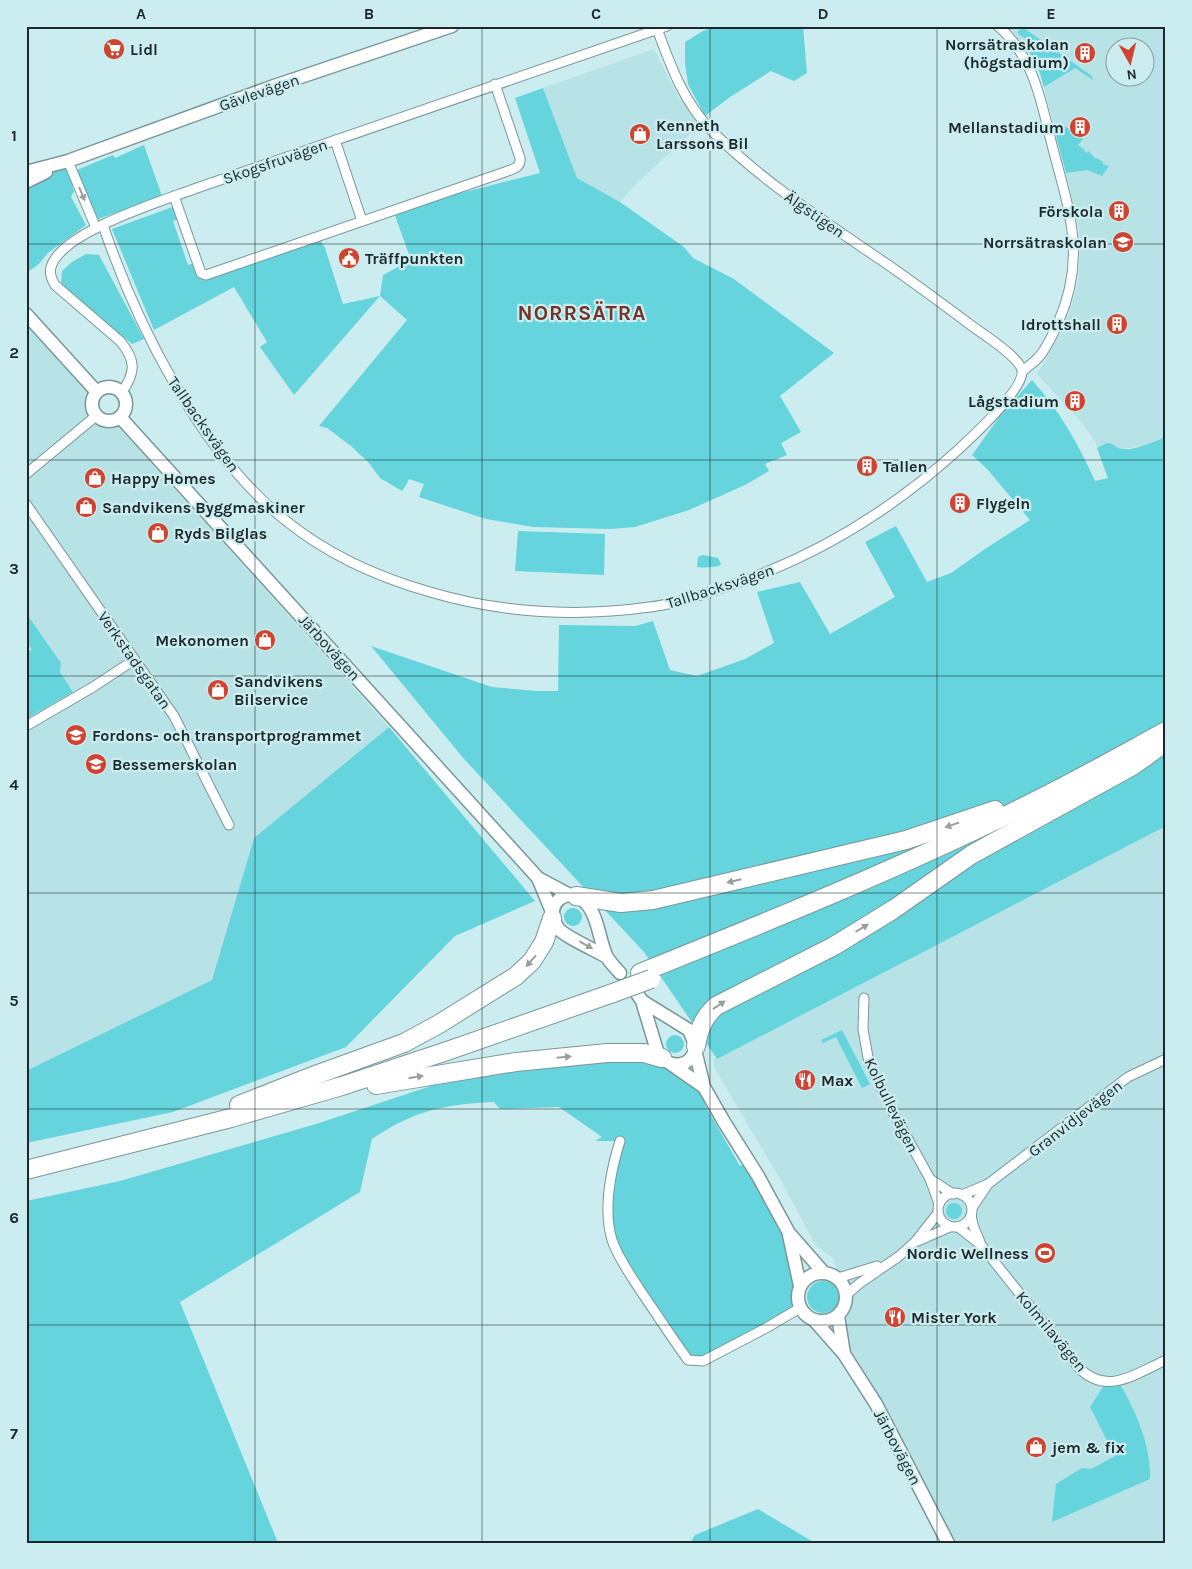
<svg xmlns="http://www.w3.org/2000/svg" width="1192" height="1569" viewBox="0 0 1192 1569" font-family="Karla,sans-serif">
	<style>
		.built { fill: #b8e3e6; fill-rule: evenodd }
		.green { fill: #65d4dc }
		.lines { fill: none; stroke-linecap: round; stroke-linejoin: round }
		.street-casing { stroke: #799799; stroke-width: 11 }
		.secondary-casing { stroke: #799799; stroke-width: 15 }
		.highway-casing { stroke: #799799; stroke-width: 20 }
		.street { stroke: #fff; stroke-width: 9 }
		.secondary { stroke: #fff; stroke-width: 12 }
		.highway { stroke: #fff; stroke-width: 18 }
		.highway-bridge-casing { stroke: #799799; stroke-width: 20; stroke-linecap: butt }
		.highway-bridge { stroke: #fff; stroke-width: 18 }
		.oneway { fill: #999e9f }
		.grid { fill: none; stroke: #1c2829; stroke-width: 1; stroke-opacity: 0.55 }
		.labels { text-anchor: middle; stroke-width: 4.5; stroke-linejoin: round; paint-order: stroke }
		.poi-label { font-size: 16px; font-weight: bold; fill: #1c2829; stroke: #ccedef; text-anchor: start }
		.street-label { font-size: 16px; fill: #1c2829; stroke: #ccedef }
		.district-label { font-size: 21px; font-weight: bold; letter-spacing: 1px; fill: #773227; stroke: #ccedef }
		.neatline { fill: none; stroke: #1c2829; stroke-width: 2 }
		.grid-label { font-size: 16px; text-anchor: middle; font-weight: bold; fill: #1c2829 }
	</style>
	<rect width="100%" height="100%" fill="#ccedef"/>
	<!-- built -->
	<g class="built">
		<path d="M1006,26h160v411l-20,8 -23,4 -18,-6 -8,5 -2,-7 -14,-19 -44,-48 25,-43 8,-21 8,-28 2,-30 -1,-21 -8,-38 -31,-120 -12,-23zM1114,48h30v30h-30z"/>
		<polygon points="654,49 678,96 700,125 636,184 620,202 577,178 543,88"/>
		<polygon points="26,314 93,395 91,404 93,412 101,420 115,420 125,434 389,727 254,838 212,980 26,1071"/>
		<polygon points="1166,826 1166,1543 948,1543 844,1354 838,1316 843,1310 846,1303 846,1295 842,1283 838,1278 833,1258 816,1246 779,1177 715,1069 713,1060"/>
	</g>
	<!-- green -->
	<g class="green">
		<polygon points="717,26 803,26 807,73 794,81 771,71 730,97 705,116 688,84 685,63 685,42 703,31"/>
		<polygon points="1022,27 1092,76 1093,80 1075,68 1044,87 1040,73 1028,50 1033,44 1017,33"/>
		<polygon points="543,88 577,178 620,202 684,247 693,258 734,279 834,353 780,396 801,432 781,443 787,455 765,464 769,471 745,485 689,510 635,527 611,529 533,527 486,519 419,497 424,484 409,479 406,485 402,491 380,478 369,463 351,446 327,428 319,426 407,320 380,296 294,395 260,347 267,342 234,287 154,330 112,229 178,205 182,218 173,221 188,265 197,262 201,273 318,236 325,248 343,304 380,296 383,275 411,260 393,210 540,173 515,98"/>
		<polygon points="1062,124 1083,139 1078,145 1085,150 1084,151 1087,153 1088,151 1096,159 1097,158 1103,162 1103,164 1109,166 1102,176 1087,170 1066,173 1055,132"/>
		<polygon points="144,145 162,196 93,221 77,184 72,186 74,191 71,197 86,225 48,253 38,265 26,273 26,182 68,161 72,172 113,155 115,158"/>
		<polygon points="86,254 99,255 144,339 132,344 72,296 61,282 62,271 72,262"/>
		<path d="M1032,380c27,30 46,63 63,101l13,-3 -11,-30c18,-11 12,-1 26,1 10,2 33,-8 43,-12v389l-449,233 -73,-107 -180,-193 -93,-113 121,41 45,4h21l1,-66 76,1 18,-5 17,49 27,6 48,-17 29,-16 -17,-51 43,-10 30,52 65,-37 -30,-55 31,-16 31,56 24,-9 34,-24 45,-29 -43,-51 -15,-14 28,-39z"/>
		<polygon points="518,531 605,534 604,575 515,571"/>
		<path d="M703,555l15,3 3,6 -2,2c-4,1 -19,2 -22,1l1,-10z"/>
		<polygon points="26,613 61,663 60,672 73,692 26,719 26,652 32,650 26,642"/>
		<polygon points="389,727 535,901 455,936 346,1047 173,1112 26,1143 26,1071 212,980 254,838"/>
		<circle cx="573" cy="917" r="9"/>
		<polygon points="842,1030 870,1084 862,1088 836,1037 823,1043 821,1040"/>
		<circle cx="675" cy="1044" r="9"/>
		<path d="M644,1053l60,34 1,18 35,61 9,-5 40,72 11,53 -2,14 2,8 -97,53 -15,-1 -72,-111 -7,-53 11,-55h-25l7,-4 -43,-30 -59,2 -6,-7c-49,2 -81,9 -122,37l-12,53 -180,110 98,241h-252v-342l94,-20 196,-57 115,-38 -3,-11z"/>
		<circle cx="954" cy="1211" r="8"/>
		<circle cx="823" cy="1297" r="16"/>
		<path d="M1118,1380c17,30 33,64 32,99l-98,43 4,-38 26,-16 9,1 24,-13 -25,-49 16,-25z"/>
		<polygon points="758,1509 815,1543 690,1543 695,1535"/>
	</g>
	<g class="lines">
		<!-- street casing -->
		<g class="street-casing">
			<g id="street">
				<path d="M998,26c35,30 43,74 53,115 17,67 37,114 7,182 -5,11 -12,27 -21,36 -4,4 -10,8 -14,12"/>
				<polyline points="335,140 362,221"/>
				<polyline points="68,161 96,228"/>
				<path d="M174,196l27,77 5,2 299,-103c8,-3 16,-4 15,-14l-25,-74"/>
				<path d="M103,225c34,101 98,228 182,295 43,35 92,57 145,72 71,21 147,25 220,15 26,-3 51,-12 75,-20 87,-28 166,-76 234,-138 14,-13 65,-60 63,-78 -1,-13 -39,-37 -50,-45 -32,-24 -64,-48 -97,-70 -57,-39 -114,-76 -163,-125 -29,-29 -42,-67 -56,-105"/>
				<path d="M122,392c14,-20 14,-32 -2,-51l-65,-56c-3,-5 -6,-11 -4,-18 10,-35 111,-66 143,-78l473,-163"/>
				<polyline points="26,474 96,416"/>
				<polyline points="26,504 174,716 229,825"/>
				<polyline points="26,726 93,687 134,660"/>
				<polyline points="864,998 863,1029 869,1063 893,1112 930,1179 939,1204"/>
				<path d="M620,1141c-9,29 -17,69 -8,99 6,18 18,34 28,50 16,23 31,47 48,70l15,1 63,-33 34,-20"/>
				<polyline points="930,1179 953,1194"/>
				<circle cx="955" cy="1210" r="17"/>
				<polyline points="962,1195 988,1184 1128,1077 1166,1059"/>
				<polyline points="972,1208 988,1184"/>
				<polyline points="971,1215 973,1225 980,1242"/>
				<path d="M958,1227l23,18 98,123c28,28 56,6 87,-8"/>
				<polyline points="918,1241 950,1227"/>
				<polyline points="838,1278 877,1266"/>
				<polyline points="846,1295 860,1283 898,1257 915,1242 938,1213"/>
			</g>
		</g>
		<!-- secondary casing -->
		<g class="secondary-casing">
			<g id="secondary">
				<polyline points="26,172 68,161 274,86 452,26"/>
				<polyline points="26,182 46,172"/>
				<polyline points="26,314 96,391"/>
				<circle cx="109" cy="404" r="17"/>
				<polyline points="120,417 538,878 570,895"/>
				<polyline points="538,878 552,912"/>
				<path d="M607,957c-10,-6 -44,-21 -49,-29 -16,-23 9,-44 27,-26 13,13 14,37 21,53 3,7 10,13 14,18"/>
				<path d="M636,992l6,9 47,29 7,16c-4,22 -25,24 -38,8l-16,-53"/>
				<polyline points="695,1050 704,1087 724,1122 758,1176 789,1233 824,1273"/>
				<polyline points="671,1064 704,1087"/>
				<polyline points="789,1235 800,1286"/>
				<circle cx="822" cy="1297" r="24"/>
				<polyline points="838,1316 844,1354"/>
				<polyline points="814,1320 844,1354 876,1404 948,1543"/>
			</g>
		</g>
		<!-- highway casing -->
		<g class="highway-casing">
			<g id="highway">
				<polyline points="576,896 621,903 653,900 906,840 995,810"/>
				<path d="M640,973c132,-53 263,-106 389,-169 47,-23 91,-48 137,-73"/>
				<path d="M696,1046c3,-17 7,-28 20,-40l118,-60 60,-37 77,-54 163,-90 32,-23"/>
				<polyline points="376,1085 516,1062 607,1053 644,1053 662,1058"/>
				<polyline points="239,1105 310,1077 404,1043 439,1024 516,976 532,961 544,942 552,918"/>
				<polyline points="26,1170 231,1118 342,1086 450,1050 613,993"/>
			</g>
		</g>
		<!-- street -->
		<use href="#street" class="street"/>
		<!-- secondary -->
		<use href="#secondary" class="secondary"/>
		<!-- highway -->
		<use href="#highway" class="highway"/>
		<!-- highway-bridge casing -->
		<g class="highway-bridge-casing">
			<polyline id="highway-bridge" points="613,993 651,979"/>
		</g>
		<!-- highway-bridge -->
		<use href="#highway-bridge" class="highway-bridge"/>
	</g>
	<!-- one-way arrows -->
	<defs><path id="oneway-solid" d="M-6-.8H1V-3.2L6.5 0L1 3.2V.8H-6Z" transform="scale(1.25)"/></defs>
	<g class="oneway">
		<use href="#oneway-solid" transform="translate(82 194) rotate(67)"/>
		<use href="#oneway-solid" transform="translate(952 825) rotate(161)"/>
		<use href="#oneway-solid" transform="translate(734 881) rotate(167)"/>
		<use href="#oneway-solid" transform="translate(862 928) rotate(-31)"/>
		<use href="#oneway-solid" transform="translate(586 945) rotate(29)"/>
		<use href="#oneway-solid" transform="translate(531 961) rotate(131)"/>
		<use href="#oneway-solid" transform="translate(719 1005) rotate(-34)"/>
		<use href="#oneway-solid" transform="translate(564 1057) rotate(-5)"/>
		<use href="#oneway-solid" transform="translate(416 1077) rotate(-9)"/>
	</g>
	<!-- grid -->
	<path class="grid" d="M255,26v1517M482,26v1517M710,26v1517M937,26v1517M26,244h1140M26,460h1140M26,676h1140M26,893h1140M26,1109h1140M26,1325h1140"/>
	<!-- icons -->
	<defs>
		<g id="supermarket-disc" transform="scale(1.125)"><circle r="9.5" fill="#cf4330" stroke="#ccedef"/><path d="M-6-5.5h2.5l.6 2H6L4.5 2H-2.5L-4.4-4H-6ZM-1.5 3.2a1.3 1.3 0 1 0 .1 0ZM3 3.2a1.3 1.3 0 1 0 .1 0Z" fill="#fff"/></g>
		<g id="building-disc" transform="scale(1.125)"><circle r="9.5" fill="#cf4330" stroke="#ccedef"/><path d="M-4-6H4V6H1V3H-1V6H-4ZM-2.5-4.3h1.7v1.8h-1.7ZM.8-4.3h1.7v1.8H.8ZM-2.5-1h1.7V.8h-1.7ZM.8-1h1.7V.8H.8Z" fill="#fff"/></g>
		<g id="shop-disc" transform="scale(1.125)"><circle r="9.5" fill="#cf4330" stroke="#ccedef"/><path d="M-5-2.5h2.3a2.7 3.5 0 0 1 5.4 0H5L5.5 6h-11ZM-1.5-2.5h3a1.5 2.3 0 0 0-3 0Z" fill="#fff"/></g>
		<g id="school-disc" transform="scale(1.125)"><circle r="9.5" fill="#cf4330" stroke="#ccedef"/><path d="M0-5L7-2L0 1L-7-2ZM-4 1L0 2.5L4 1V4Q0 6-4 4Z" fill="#fff"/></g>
		<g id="civic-disc" transform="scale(1.125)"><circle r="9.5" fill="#cf4330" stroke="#ccedef"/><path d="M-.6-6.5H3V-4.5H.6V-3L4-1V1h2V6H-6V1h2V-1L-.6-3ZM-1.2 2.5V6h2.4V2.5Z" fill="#fff"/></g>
		<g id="restaurant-disc" transform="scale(1.125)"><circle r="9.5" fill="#cf4330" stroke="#ccedef"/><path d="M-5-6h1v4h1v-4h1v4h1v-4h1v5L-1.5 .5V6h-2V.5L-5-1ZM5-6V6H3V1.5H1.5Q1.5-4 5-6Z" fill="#fff"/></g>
		<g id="stadium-disc" transform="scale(1.125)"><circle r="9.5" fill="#cf4330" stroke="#ccedef"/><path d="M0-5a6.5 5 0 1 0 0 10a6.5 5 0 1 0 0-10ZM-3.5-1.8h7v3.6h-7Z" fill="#fff"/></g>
	</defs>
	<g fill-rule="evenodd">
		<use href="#supermarket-disc" x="114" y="49"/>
		<use href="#building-disc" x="1085" y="53"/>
		<use href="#building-disc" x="1080" y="127"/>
		<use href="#shop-disc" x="640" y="134"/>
		<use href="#building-disc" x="1119" y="211"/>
		<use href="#school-disc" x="1123" y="242"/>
		<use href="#civic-disc" x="349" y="258"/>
		<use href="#building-disc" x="1117" y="324"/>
		<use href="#building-disc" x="1075" y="401"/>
		<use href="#building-disc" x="867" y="466"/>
		<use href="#shop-disc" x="95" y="478"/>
		<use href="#building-disc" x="960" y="503"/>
		<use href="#shop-disc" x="86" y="507"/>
		<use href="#shop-disc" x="158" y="533"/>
		<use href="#shop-disc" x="265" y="640"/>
		<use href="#shop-disc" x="218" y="690"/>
		<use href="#school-disc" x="76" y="735"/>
		<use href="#school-disc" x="96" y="764"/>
		<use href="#restaurant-disc" x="805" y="1080"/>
		<use href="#stadium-disc" x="1045" y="1253"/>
		<use href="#restaurant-disc" x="895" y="1317"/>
		<use href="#shop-disc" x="1036" y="1447"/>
	</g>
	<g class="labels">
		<!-- poi labels -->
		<g class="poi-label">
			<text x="1069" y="50" text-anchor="end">Norrsätraskolan<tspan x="1069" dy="18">(högstadium)</tspan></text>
			<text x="130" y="55">Lidl</text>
			<text x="656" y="131">Kenneth<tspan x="656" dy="18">Larssons Bil</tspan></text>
			<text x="1064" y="133" text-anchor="end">Mellanstadium</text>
			<text x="1103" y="217" text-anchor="end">Förskola</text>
			<text x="1107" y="248" text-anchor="end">Norrsätraskolan</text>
			<text x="365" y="264">Träffpunkten</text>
			<text x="1101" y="330" text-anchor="end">Idrottshall</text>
			<text x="1059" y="407" text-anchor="end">Lågstadium</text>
			<text x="883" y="472">Tallen</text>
			<text x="111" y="484">Happy Homes</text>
			<text x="976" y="509">Flygeln</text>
			<text x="102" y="513">Sandvikens Byggmaskiner</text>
			<text x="174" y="539">Ryds Bilglas</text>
			<text x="249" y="646" text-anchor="end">Mekonomen</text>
			<text x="234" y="687">Sandvikens<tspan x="234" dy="18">Bilservice</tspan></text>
			<text x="92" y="741">Fordons- och transportprogrammet</text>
			<text x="112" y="770">Bessemerskolan</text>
			<text x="821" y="1086">Max</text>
			<text x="1029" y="1259" text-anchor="end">Nordic Wellness</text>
			<text x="911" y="1323">Mister York</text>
			<text x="1052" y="1453">jem &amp; fix</text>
		</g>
		<!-- street labels -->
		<g class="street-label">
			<text transform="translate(259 92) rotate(-19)" y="6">Gävlevägen</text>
			<text transform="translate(275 161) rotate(-19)" y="6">Skogsfruvägen</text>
			<text transform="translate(815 214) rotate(35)" y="6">Älgstigen</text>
			<text transform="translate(204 424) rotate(55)" y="6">Tallbacksvägen</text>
			<text transform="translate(720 586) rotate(-18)" y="6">Tallbacksvägen</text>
			<text transform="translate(330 647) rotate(48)" y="6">Järbovägen</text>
			<text transform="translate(135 660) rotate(55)" y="6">Verkstadsgatan</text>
			<text transform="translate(892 1105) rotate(64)" y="6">Kolbullevägen</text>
			<text transform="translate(1075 1118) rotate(-38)" y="6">Granvidjevägen</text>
			<text transform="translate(1052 1331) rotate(50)" y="6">Kolmilavägen</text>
			<text transform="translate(898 1447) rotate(62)" y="6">Järbovägen</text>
		</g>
		<!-- district labels -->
		<g class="district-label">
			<text x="582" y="320">NORRSÄTRA</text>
		</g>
	</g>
	<!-- border -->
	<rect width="1192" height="1569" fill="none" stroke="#ccedef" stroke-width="55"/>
	<!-- north arrow -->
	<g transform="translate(1130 62) rotate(172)"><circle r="24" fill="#ccedef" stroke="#869ea0"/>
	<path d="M0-4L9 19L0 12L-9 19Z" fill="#cf4330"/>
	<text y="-8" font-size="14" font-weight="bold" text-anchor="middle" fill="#1c2829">N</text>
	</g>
	<rect x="28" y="28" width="1136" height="1514" class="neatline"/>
	<g class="grid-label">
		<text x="141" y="19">A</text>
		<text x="369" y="19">B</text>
		<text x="596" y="19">C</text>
		<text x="823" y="19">D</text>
		<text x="1051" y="19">E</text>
		<text x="14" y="141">1</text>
		<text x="14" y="358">2</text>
		<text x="14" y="574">3</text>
		<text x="14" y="790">4</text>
		<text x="14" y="1006">5</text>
		<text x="14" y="1223">6</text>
		<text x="14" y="1439">7</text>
	</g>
</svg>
